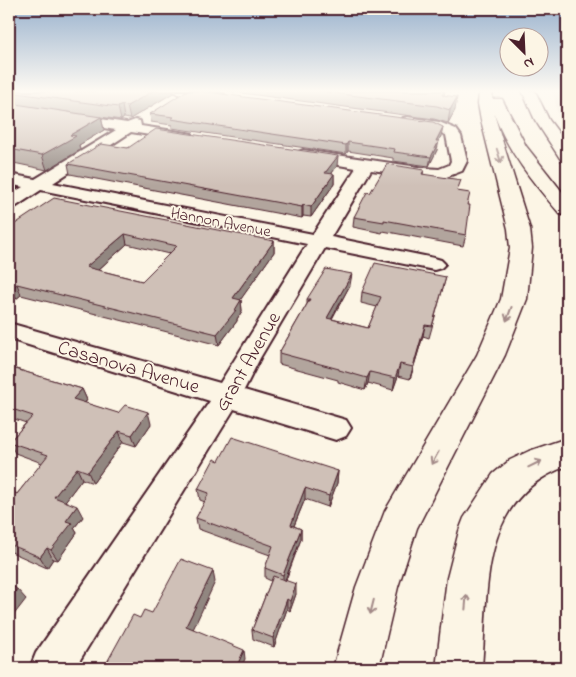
<svg xmlns="http://www.w3.org/2000/svg" width="576" height="677" viewBox="0 0 576 677" font-family="'Indie Flower',sans-serif">
	<style>
		.built { fill: #eee5d7 }
		.lines { fill: none; stroke-linecap: round; stroke-linejoin: round }
		.minor-casing { stroke: #4a1f2b; stroke-width: 4 }
		.highway-casing { stroke: #4a1f2b; stroke-width: 3 }
		.minor { fill: #fcf5e5; fill-rule: evenodd }
		.highway { fill: #fcf5e5; fill-rule: evenodd }
		.wall { fill: #b2a59d; stroke: #4a1f2b; fill-rule: evenodd }
		.shaded-wall { fill: #918680; stroke: #4a1f2b }
		.building { fill: #cfc0b7; stroke: #4a1f2b; fill-rule: evenodd }
		.oneway { stroke: #a38a88 }
		.labels { text-anchor: middle; stroke-width: 4; stroke-linejoin: round; paint-order: stroke }
		.far-street-label { font-size: 16px; fill: #4a1f2b; stroke: #fcf5e5 }
		.street-label { font-size: 20px; fill: #4a1f2b; stroke: #fcf5e5 }
	</style>
	<rect width="100%" height="100%" fill="#fcf5e5"/>
	<filter id="ink" filterUnits="userSpaceOnUse"><feTurbulence type="fractalNoise" baseFrequency=".02" numOctaves="2"/><feDisplacementMap in="SourceGraphic" scale="10" xChannelSelector="R" yChannelSelector="G"/><feConvolveMatrix kernelMatrix="1 2 1 2 8 2 1 2 1" color-interpolation-filters="sRGB"/></filter>
	<g filter="url(#ink)">
		<!-- built -->
		<polygon class="built" points="553,91 567,91 567,137 561,131"/>
		<g class="lines">
			<!-- minor casing -->
			<g class="minor-casing">
				<g id="minor">
					<polygon points="174,91 207,91 224,94 226,97 220,101 180,95"/>
					<polygon points="9,105 127,123 135,120 140,121 141,126 187,133 192,134 194,137 192,140 187,141 131,132 53,183 313,234 356,168 298,158 295,155 298,152 303,150 425,168 439,169 449,165 451,161 446,135 431,129 403,124 401,121 403,118 408,117 439,122 456,129 461,136 467,161 462,171 441,179 371,170 331,237 434,258 441,260 445,264 441,268 434,270 325,248 260,358 244,390 346,420 351,428 346,436 336,440 234,409 75,668 30,668 36,653 210,401 9,339 9,323 220,383 307,244 41,190 15,207 9,208 9,195 23,187 9,184 9,174 35,179 116,130 9,113"/>
				</g>
			</g>
			<!-- highway casing -->
			<g class="highway-casing">
				<g id="highway">
					<path d="M479,91h14l-1,8h10l24,47 41,52v18l-7,-2c-26,-30 -52,-62 -66,-100l36,115 2,19 -5,51 -22,56 -88,173 -19,59 -19,81h-46l23,-81 29,-76 92,-156 24,-56 9,-51 -2,-19 -27,-109 -3,-16z"/>
					<polygon points="522,91 535,91 549,120 567,144 567,161 561,160 535,120"/>
					<path d="M567,438v28c-90,33 -78,124 -85,202h-46l11,-90 12,-47 5,-13 29,-44 17,-14 19,-9z"/>
				</g>
			</g>
			<!-- minor -->
			<use href="#minor" class="minor"/>
			<!-- highway -->
			<use href="#highway" class="highway"/>
		</g>
		<!-- wall -->
		<g class="wall">
			<polygon points="9,91 173,91 173,93 130,119 124,118 121,120 101,117 104,130 79,145 80,150 47,170 9,162"/>
			<polygon points="227,91 445,91 444,96 455,110 448,123 434,119"/>
			<polygon points="150,114 441,136 438,141 437,150 429,166 393,161 393,158 348,151 346,154 172,128 172,125 151,122"/>
			<polygon points="128,148 337,166 331,174 334,174 334,184 311,217 303,216 302,218 70,174 68,164"/>
			<polygon points="424,170 423,174 458,191 467,205 466,235 463,246 383,231 382,233 353,227 354,217 370,193"/>
			<path d="M9,228l265,13v11l-34,48h1l1,11 -5,8v2l-18,24 -198,-50 -5,4 -7,-2zM127,244l42,10 -27,27 -44,-11z"/>
			<polygon points="446,277 429,338 423,336 410,379 398,376 393,390 368,383 365,390 338,382 338,380 279,364 279,353 307,304 307,299 350,285 332,319 368,328 377,307 361,303 362,292"/>
			<polygon points="9,367 82,389 87,400 85,403 151,424 136,446 123,442 93,483 82,479 65,501 83,517 74,528 77,533 58,560 53,559 47,568 9,551 9,490 17,494 42,463 15,453 9,442 26,423 9,417"/>
			<polygon points="219,461 338,471 337,483 328,507 305,499 294,526 301,529 301,539 286,580 296,594 290,611 287,609 274,647 253,639 252,630 271,581 265,578 265,568 270,555 198,529 196,518 205,502 200,500 198,489"/>
		</g>
		<!-- shaded-wall -->
		<g class="shaded-wall">
			<polygon points="153,91 173,91 173,93 130,119 127,106"/>
			<polygon points="457,97 455,110 448,123 450,110"/>
			<polygon points="122,105 124,118 121,120 118,107"/>
			<polygon points="101,117 104,130 79,145 80,150 47,170 42,155 70,135"/>
			<polygon points="443,127 441,136 434,150 436,141"/>
			<polygon points="439,141 437,150 429,166 431,157"/>
			<polygon points="348,142 348,151 346,154 346,145"/>
			<polygon points="338,156 337,166 325,183 325,173"/>
			<polygon points="334,174 334,184 311,217 311,207"/>
			<polygon points="303,205 303,216 302,218 302,207"/>
			<polygon points="125,234 127,244 89,278 86,267"/>
			<polygon points="274,241 274,252 234,309 233,298"/>
			<polygon points="352,274 350,285 326,329 327,318"/>
			<polygon points="17,284 21,295 16,299 11,288"/>
			<polygon points="241,300 242,311 237,319 237,321 219,345 217,334"/>
			<polygon points="425,325 423,336 410,379 413,367"/>
			<polygon points="400,364 398,376 393,390 395,378"/>
			<polygon points="370,372 368,383 365,390 367,378"/>
			<polygon points="82,389 87,400 78,411 73,399"/>
			<polygon points="148,412 151,424 136,446 132,435"/>
			<polygon points="119,431 123,442 93,483 88,472"/>
			<polygon points="77,468 82,479 60,508 54,497"/>
			<polygon points="338,471 337,483 328,507 329,496"/>
			<polygon points="305,488 305,499 290,535 291,525"/>
			<polygon points="77,506 83,517 74,528 77,533 58,560 51,550 66,521"/>
			<polygon points="301,529 301,539 283,585 283,575"/>
			<polygon points="47,548 53,559 47,568 40,557"/>
			<polygon points="213,571 215,582 190,636 186,626"/>
			<polygon points="296,584 296,594 290,611 290,601"/>
			<polygon points="17,589 26,599 9,621 9,600"/>
			<polygon points="287,599 287,609 274,647 273,638"/>
			<polygon points="244,650 245,659 241,668 236,668"/>
		</g>
		<!-- building -->
		<g class="building">
			<polygon points="9,91 153,91 127,106 122,105 118,107 9,92"/>
			<polygon points="186,91 199,91 433,122 443,127 436,141 439,141 431,157 394,152 395,149 348,142 346,145 171,119 174,117 150,114"/>
			<polygon points="318,91 444,91 442,95 457,97 450,110 437,106"/>
			<polygon points="9,103 101,117 70,135 76,136 42,155 9,149"/>
			<polygon points="156,129 338,156 325,173 334,174 311,207 303,205 302,207 68,164 101,144 128,148"/>
			<polygon points="387,164 424,170 422,174 461,180 457,191 470,193 467,205 470,205 466,235 384,220 384,222 354,217 367,192 370,193"/>
			<path d="M54,198l220,43 -41,57 8,2 -6,10h1l-19,24 -200,-50 -6,4 -2,-1v-59zM125,234l52,12 -35,35 -56,-14z"/>
			<polygon points="375,263 446,277 432,326 425,325 413,367 400,364 395,378 370,372 367,378 339,370 339,369 279,353 310,299 307,299 326,269 352,274 327,318 368,328 381,297 362,292"/>
			<polygon points="9,367 82,389 73,399 118,413 125,405 148,412 132,435 119,431 88,472 77,468 54,497 77,506 66,521 72,523 51,550 47,548 40,557 9,544 9,530 10,529 9,529 9,490 17,494 48,455 9,442 33,416 9,408"/>
			<polygon points="232,437 338,471 329,496 305,488 291,525 301,529 283,575 265,568 273,546 196,518 209,493 198,489 214,459 219,461"/>
			<polygon points="181,559 213,571 186,626 244,650 236,668 114,668 106,664 133,615 140,618 144,610 152,613"/>
			<polygon points="273,576 296,584 290,601 287,599 273,638 252,630"/>
			<polygon points="9,584 17,589 9,600"/>
		</g>
		<!-- one-way arrows -->
		<defs><path id="oneway-shaft" d="M-6 0H5M1.5-3L5.5 0L1.5 3" fill="none" stroke-width="1.6" stroke-linecap="round" stroke-linejoin="round" transform="scale(1.25)"/></defs>
		<g class="oneway">
			<use href="#oneway-shaft" transform="translate(499 156) rotate(73)"/>
			<use href="#oneway-shaft" transform="translate(509 314) rotate(110)"/>
			<use href="#oneway-shaft" transform="translate(435 458) rotate(119)"/>
			<use href="#oneway-shaft" transform="translate(535 464) rotate(-26)"/>
			<use href="#oneway-shaft" transform="translate(466 602) rotate(-85)"/>
			<use href="#oneway-shaft" transform="translate(372 607) rotate(104)"/>
		</g>
	</g>
	<!-- sky -->
	<linearGradient id="sky" x2="0" y2="1"><stop stop-color="#98b1cd"/><stop offset="0.49" stop-color="#fefaf3"/><stop offset="1" stop-color="#fefaf3" stop-opacity="0"/></linearGradient>
	<rect width="576" height="186" fill="url(#sky)"/>
	<g class="labels">
		<!-- far-street labels -->
		<g class="far-street-label">
			<text transform="translate(221 221) rotate(11)" y="6">Hannon Avenue</text>
		</g>
		<!-- street labels -->
		<g class="street-label">
			<text transform="translate(247 361) rotate(-60)" y="7">Grant Avenue</text>
			<text transform="translate(129 366) rotate(16)" y="7">Casanova Avenue</text>
		</g>
	</g>
	<!-- margin -->
	<rect width="576" height="677" fill="none" stroke="#fcf5e5" stroke-width="30"/>
	<rect x="15" y="15" width="546" height="647" fill="none" stroke="#4a1f2b" stroke-width="2" filter="url(#ink)"/>
	<!-- north arrow -->
	<g transform="translate(524 52) rotate(156)"><circle r="24" fill="#fcf5e5" stroke="#b59f9b"/>
	<path d="M0-4L9 19L0 12L-9 19Z" fill="#4a1f2b"/>
	<text y="-8" font-size="14" font-weight="bold" text-anchor="middle" fill="#4a1f2b">N</text>
	</g>
</svg>
